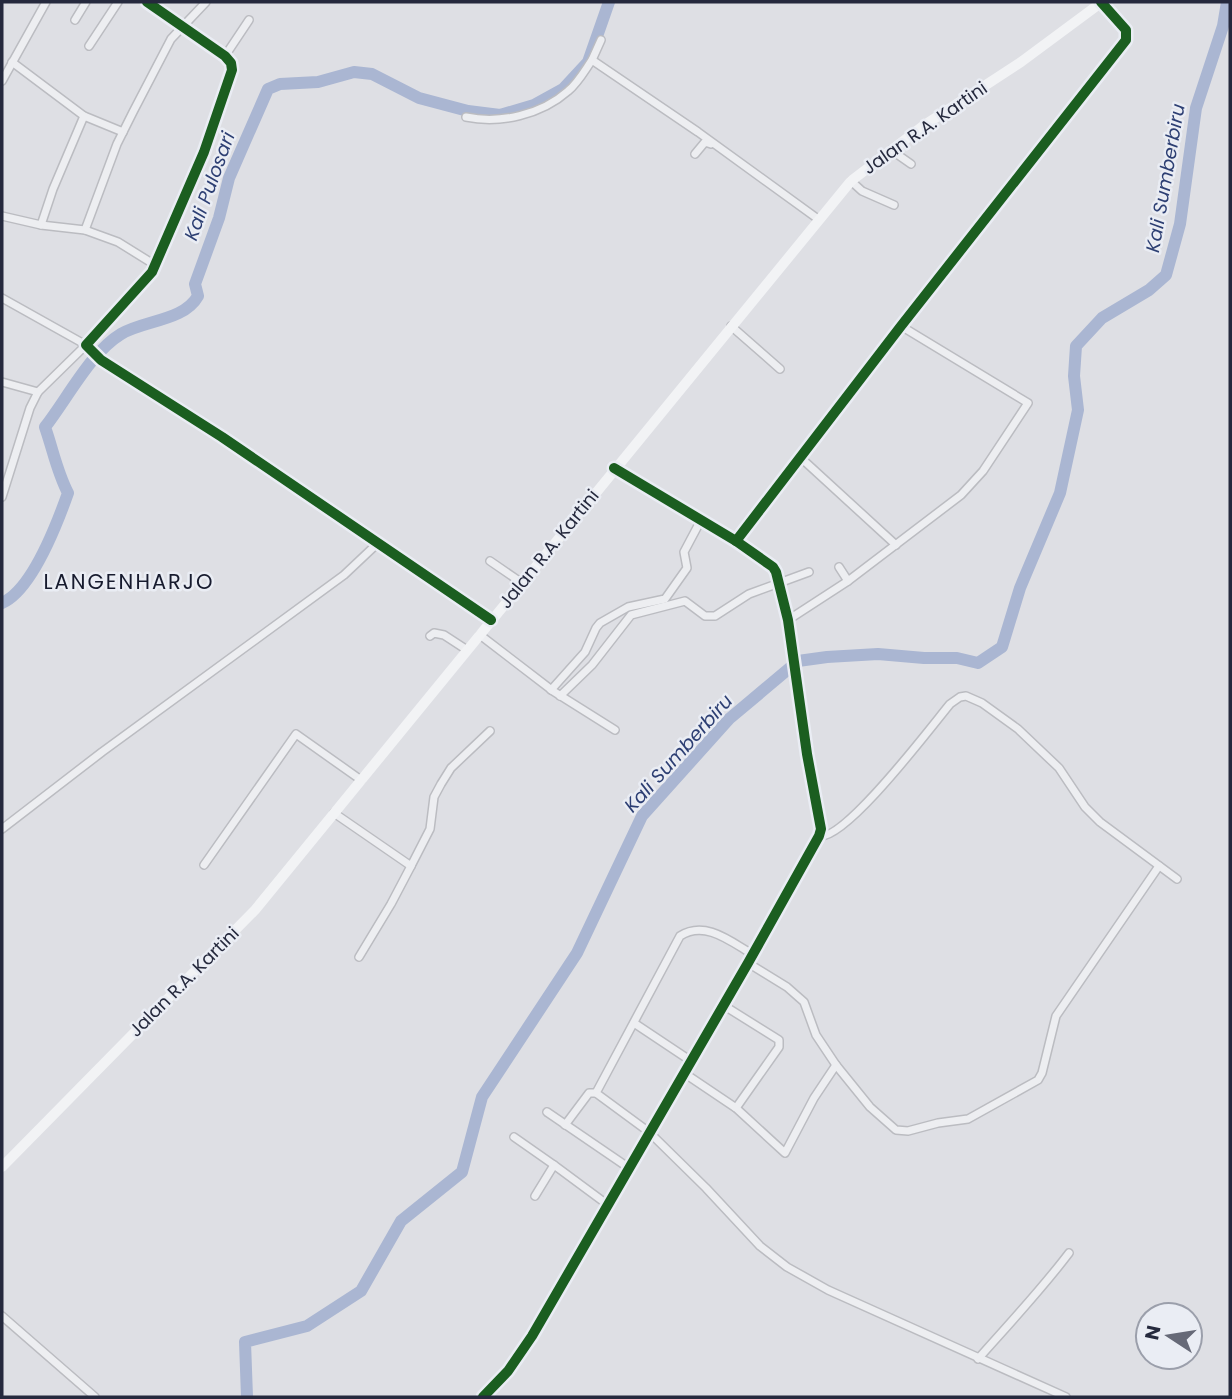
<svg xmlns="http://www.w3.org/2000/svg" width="1232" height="1399" font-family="Poppins,sans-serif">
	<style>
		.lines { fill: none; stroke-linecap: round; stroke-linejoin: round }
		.river { stroke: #aab6d2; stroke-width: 12 }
		.street-casing { stroke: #bbbcc1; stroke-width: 10 }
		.street { stroke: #edeef1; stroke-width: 7 }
		.secondary { stroke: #f2f3f5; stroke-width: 10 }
		.cycleway-casing { stroke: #eaedf4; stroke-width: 15 }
		.cycleway { stroke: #1b5e20; stroke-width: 10 }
		.labels { text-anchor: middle; stroke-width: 5; stroke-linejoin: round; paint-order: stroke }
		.street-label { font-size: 18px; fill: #25293d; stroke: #eaedf4 }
		.water-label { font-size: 19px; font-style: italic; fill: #2d3f73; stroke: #eaedf4 }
		.quarter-label { font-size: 21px; letter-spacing: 2px; fill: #171b2e; stroke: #eaedf4 }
	</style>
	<rect width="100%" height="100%" fill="#dedfe4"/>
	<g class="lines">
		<g class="river">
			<path d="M2,603C32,590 57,524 68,493C57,472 53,450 45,427C67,399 91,352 121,334C145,320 184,321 198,296L195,284L219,218L229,178L268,89L280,84L318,82L354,72L372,74L419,98L468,111L500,115L534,105L563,89L588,62L609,2"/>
			<path d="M247,1397L245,1342L307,1326L361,1291L401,1221L462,1172L482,1097L577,953L642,816L729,719L798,661L827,657L878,654L924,658H957L978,663L1002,647L1020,588L1060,493L1078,410L1074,376L1076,346L1102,318L1149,290L1166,275L1180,224L1196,108L1223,26L1227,2"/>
		</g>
		<defs>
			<g id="street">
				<path d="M147,2L225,56L231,63L232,70L204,152L152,272L86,345L101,360L222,437L491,620"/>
				<path d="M75,20L86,2"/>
				<path d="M89,46L118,2"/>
				<path d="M225,56L249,20"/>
				<path d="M592,60L601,40"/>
				<path d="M12,62L84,116L123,132"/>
				<path d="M2,81L46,2"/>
				<path d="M466,117C500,124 541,115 568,91C578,83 585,70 592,60L698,132L818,219"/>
				<path d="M891,150L911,164"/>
				<path d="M695,154L705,142L711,144"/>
				<path d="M851,181L862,191L894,205"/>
				<path d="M2,216L41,225L53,189L84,116"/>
				<path d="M41,225L85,230L117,144L133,112L171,39L206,2"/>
				<path d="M85,230L118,242L155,265"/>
				<path d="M2,298L86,345L38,392L30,408L2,497"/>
				<path d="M731,326L780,369"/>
				<path d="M2,382L38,392"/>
				<path d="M801,458L896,545"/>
				<path d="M736,541L901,326L1126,40V30L1101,2"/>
				<path d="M490,561L522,583"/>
				<path d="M839,567L848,581"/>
				<path d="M788,620L848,581L961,495L983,471L1028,403L901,326"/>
				<path d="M480,635L553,691L615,730"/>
				<path d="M430,636L434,633L444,635L467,650"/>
				<path d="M551,690L585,652L596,628L600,623L628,607L665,599L687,568L684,552L701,520"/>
				<path d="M560,696L592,665L631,615L685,601L705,616H715L749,594L809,572"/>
				<path d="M334,813L411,866L430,829L434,797L441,784L451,768L490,731"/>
				<path d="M2,829L102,752L344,575L379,542"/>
				<path d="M819,836C845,841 931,727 950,704L960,697L966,696L982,703L1018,729L1059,768L1085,807L1100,822L1177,879"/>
				<path d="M204,865L296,734L361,780"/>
				<path d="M752,954C730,941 705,920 680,936L596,1093L649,1132L706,1188L760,1246L787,1267L828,1290L1066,1397"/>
				<path d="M359,957L391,904L411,866"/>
				<path d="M748,963L787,987L804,1002L816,1035L836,1065L870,1107L896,1130L908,1131L938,1123L968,1119L1038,1080L1042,1073L1056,1016L1159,866"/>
				<path d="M723,1005L779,1040V1047L736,1108"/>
				<path d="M634,1023L691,1061"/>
				<path d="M684,1073L736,1108L785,1153L814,1098L836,1065"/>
				<path d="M547,1112L629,1168"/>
				<path d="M565,1125L589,1093H596"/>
				<path d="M514,1137L554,1165"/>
				<path d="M535,1196L554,1165L608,1205"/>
				<path d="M2,1316L95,1397"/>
				<path d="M978,1359C1009,1324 1041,1290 1069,1253"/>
				<path d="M483,1397L508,1371L532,1336L748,963L819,836L821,829L807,754L788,620L776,572L773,567L736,541L614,468"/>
			</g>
		</defs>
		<use href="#street" class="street-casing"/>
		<use href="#street" class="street"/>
		<path class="secondary" d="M2,1167L255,910L851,181L923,126L1021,62L1102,2"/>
		<defs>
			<g id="cycleway">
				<path d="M147,2L225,56L231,63L232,70L204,152L152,272L86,345L101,360L222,437L491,620"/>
				<path d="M736,541L901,326L1126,40V30L1101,2"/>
				<path d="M483,1397L508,1371L532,1336L748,963L819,836L821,829L807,754L788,620L776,572L773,567L736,541L614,468"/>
			</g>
		</defs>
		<use href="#cycleway" class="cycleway-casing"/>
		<use href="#cycleway" class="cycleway"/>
	</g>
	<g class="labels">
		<g class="street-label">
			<text transform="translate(925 128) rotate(-35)" y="6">Jalan R.A. Kartini</text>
			<text transform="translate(549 549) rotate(-51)" y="6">Jalan R.A. Kartini</text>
			<text transform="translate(184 982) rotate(-45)" y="6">Jalan R.A. Kartini</text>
		</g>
		<g class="water-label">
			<text transform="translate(1165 178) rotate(-80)" y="7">Kali Sumberbiru</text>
			<text transform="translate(209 186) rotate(-70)" y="7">Kali Pulosari</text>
			<text transform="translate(678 753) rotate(-48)" y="7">Kali Sumberbiru</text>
		</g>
		<g class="quarter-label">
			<text x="129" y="589">LANGENHARJO</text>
		</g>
	</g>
	<rect width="1232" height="1399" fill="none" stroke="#25293d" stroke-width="7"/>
	<g transform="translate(1169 1336) rotate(282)"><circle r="33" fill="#eaedf4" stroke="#9b9fab" stroke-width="2"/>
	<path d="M0-5L12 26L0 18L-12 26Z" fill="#666977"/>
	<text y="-10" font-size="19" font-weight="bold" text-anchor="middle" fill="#25293d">N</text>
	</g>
</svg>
